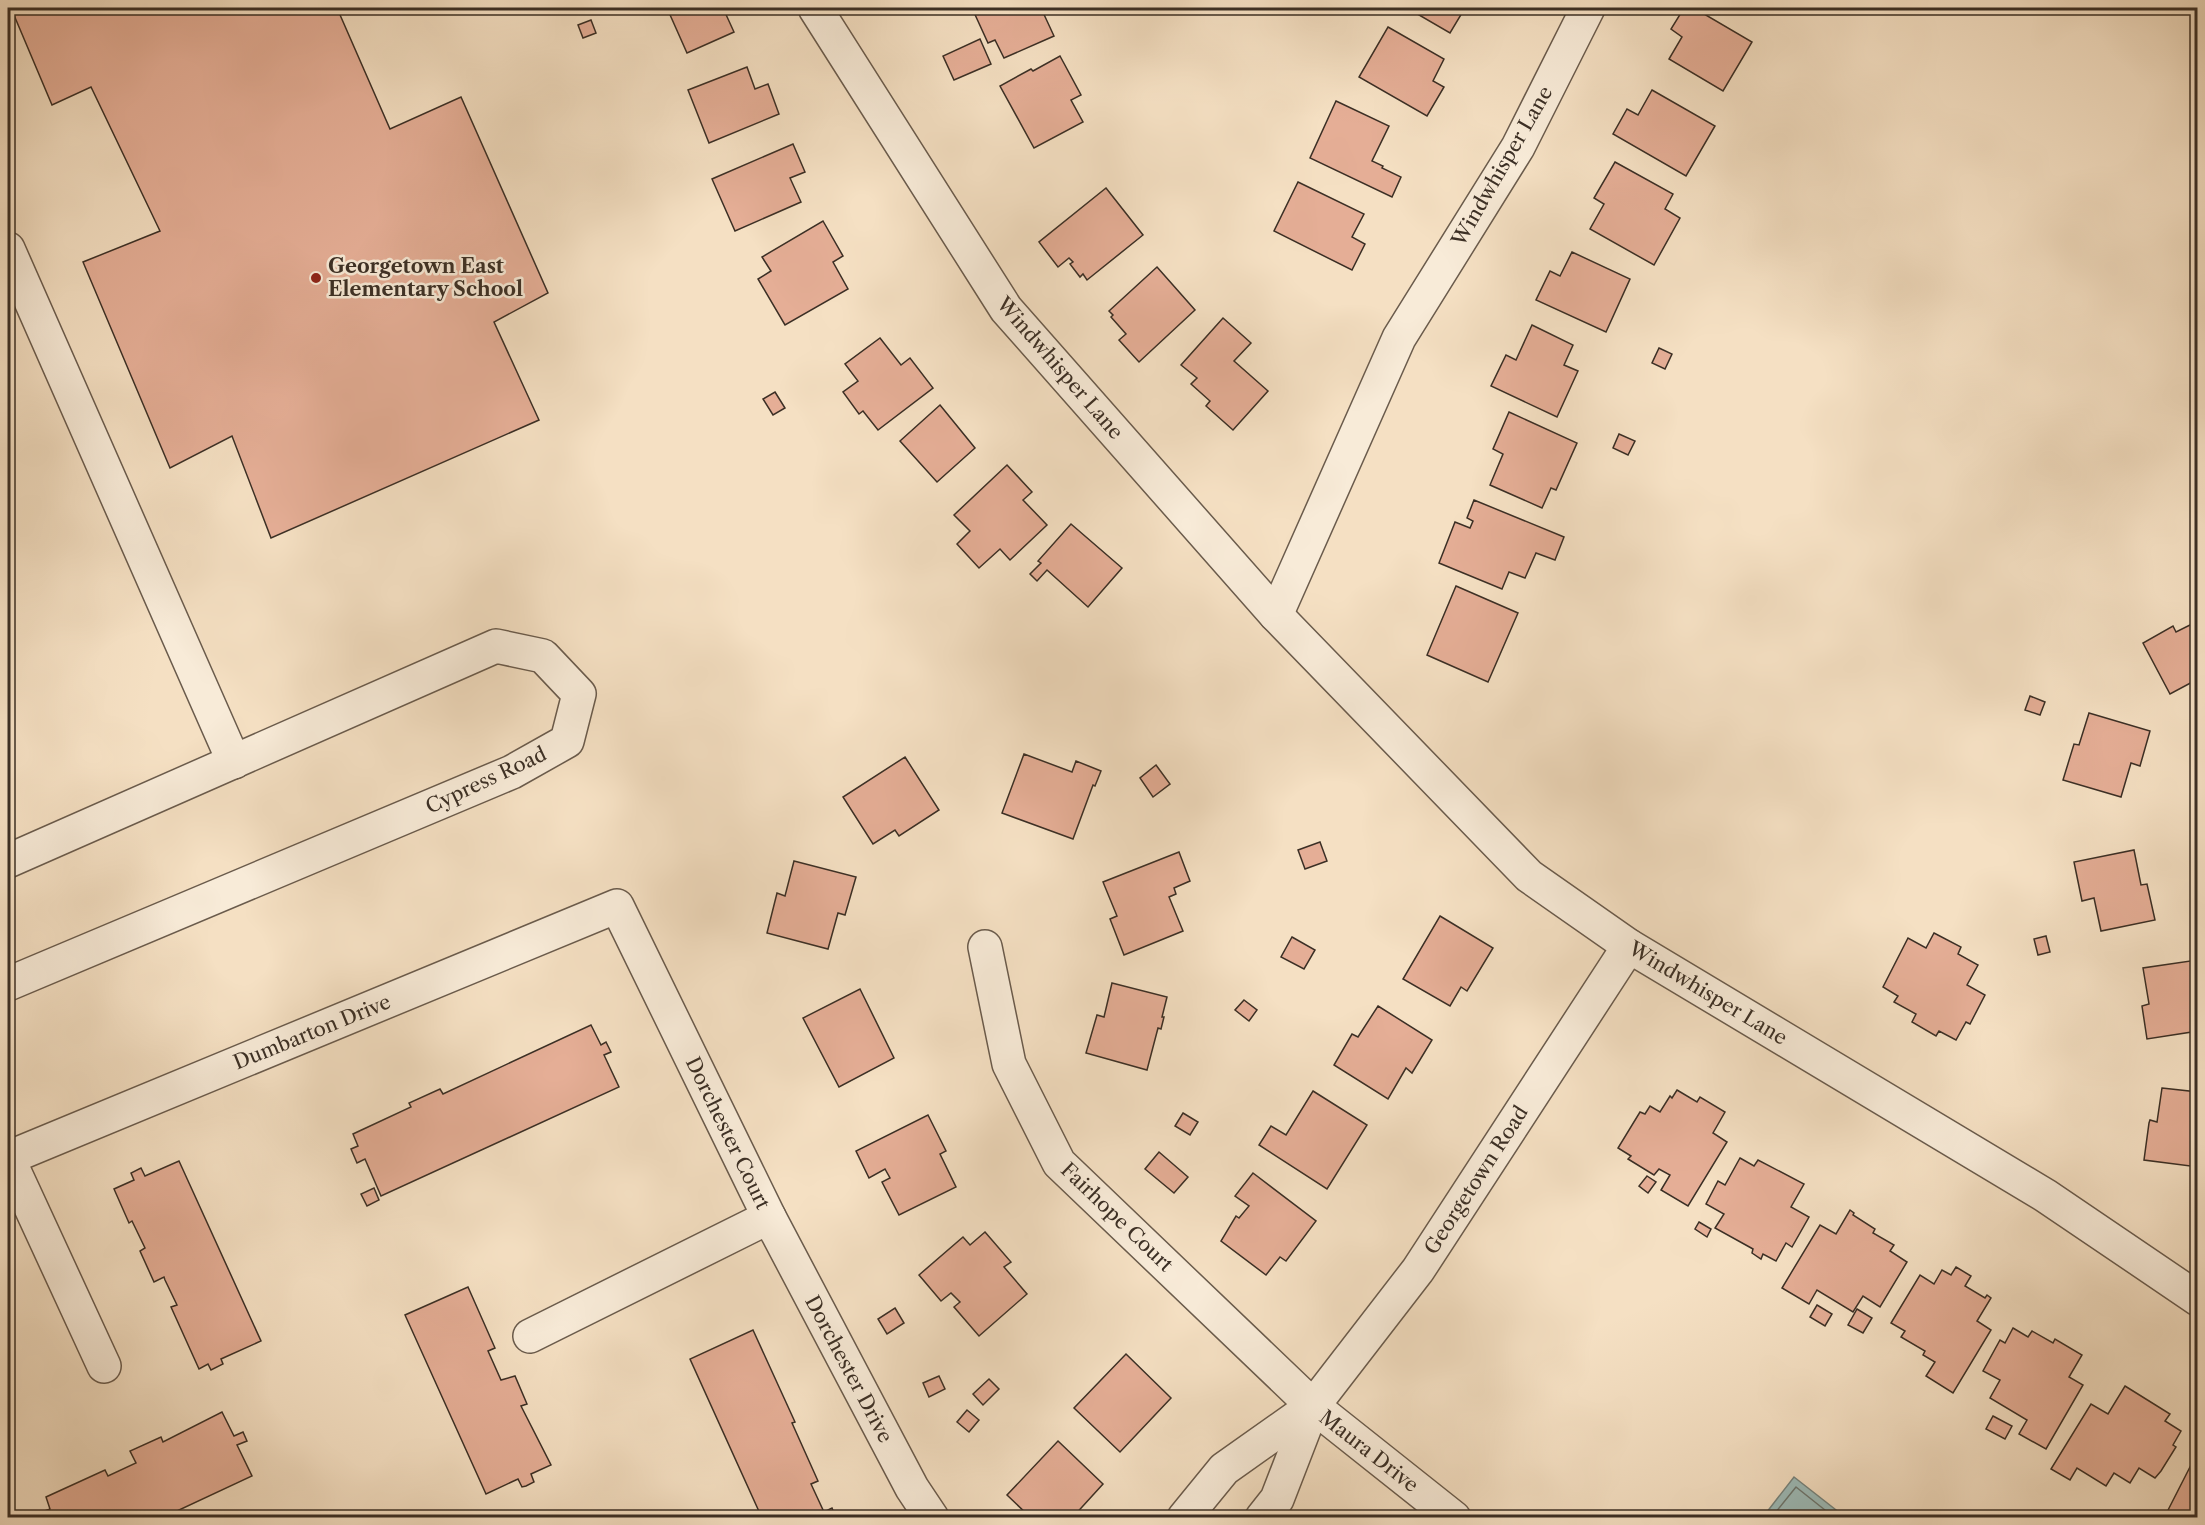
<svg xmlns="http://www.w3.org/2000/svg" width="2205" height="1525" font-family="'Libre Caslon Text',serif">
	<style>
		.water { fill: #9dbcb9; stroke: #76847e; stroke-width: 1.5 }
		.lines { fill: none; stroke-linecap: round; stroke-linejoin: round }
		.shore { stroke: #6c766f; stroke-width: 1.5 }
		.building { fill: #e5ae96; stroke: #3b2f25; stroke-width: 1.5 }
		.minor-casing { stroke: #6a5b4c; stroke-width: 36 }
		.minor { stroke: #f8ebd8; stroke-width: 33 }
		.poi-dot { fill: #8f2418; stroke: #f8ebd8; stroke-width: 2 }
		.labels { text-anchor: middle; stroke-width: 5; stroke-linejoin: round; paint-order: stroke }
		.street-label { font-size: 20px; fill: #3b2f25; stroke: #f8ebd8 }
		.poi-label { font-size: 20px; font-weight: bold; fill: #3b2f25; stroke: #f8ebd8; text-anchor: start }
	</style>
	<rect width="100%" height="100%" fill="#f5e0c3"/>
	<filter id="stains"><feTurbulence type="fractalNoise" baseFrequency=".00333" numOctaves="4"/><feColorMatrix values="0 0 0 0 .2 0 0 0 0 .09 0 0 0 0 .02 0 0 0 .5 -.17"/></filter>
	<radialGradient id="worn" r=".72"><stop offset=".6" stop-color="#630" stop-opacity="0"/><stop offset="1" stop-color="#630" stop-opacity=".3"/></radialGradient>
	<path class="water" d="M1794,1477L1845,1517H1763Z"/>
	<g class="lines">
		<path class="shore" d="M1771,1518L1796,1487L1835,1518"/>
	</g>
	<g class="building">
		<path d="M11,8H337L390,129L461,97L548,293L494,322L539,420L271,538L232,436L170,468L83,262L160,231L91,87L52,105Z"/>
		<path d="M667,8H723L734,32L687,53Z"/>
		<path d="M972,8H1041L1054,36L1004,58L995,40L988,43Z"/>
		<path d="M1407,8H1465L1450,33Z"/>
		<path d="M1684,8H1694L1752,42L1723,91L1669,59L1682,37L1671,29Z"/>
		<path d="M591,20L596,33L583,38L578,25Z"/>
		<path d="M1388,27L1444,59L1433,81L1444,87L1427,116L1359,77Z"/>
		<path d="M980,39L991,64L954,80L943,56Z"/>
		<path d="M1060,56L1081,95L1071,100L1083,122L1034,148L1000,86L1031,69L1033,71Z"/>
		<path d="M747,67L755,89L768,84L779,114L709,143L688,90Z"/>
		<path d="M1652,90L1715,126L1686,176L1613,134L1627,109L1638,115Z"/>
		<path d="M1336,101L1389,126L1372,161L1383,166L1382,168L1401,177L1392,197L1310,158Z"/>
		<path d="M793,144L805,172L790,178L801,202L735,231L712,179Z"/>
		<path d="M1615,162L1673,194L1665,209L1680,218L1654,265L1590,229L1604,204L1594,198Z"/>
		<path d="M1298,182L1364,214L1352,237L1365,244L1352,270L1274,231Z"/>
		<path d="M1106,188L1143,235L1087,280L1083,274L1080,277L1070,264L1073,262L1069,258L1058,267L1039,242Z"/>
		<path d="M823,221L843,256L833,262L848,289L785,325L758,279L771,271L762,257Z"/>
		<path d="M1572,252L1630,279L1606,332L1536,300L1550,271L1560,276Z"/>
		<path d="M1157,267L1195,310L1139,362L1119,340L1126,334L1111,317L1113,315L1109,311Z"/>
		<path d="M1223,318L1251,343L1234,361L1268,391L1233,430L1206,406L1210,401L1191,384L1197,378L1181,365Z"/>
		<path d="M1532,325L1573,345L1564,365L1578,371L1557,417L1491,386L1506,355L1516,360Z"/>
		<path d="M880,338L901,365L910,358L933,388L878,430L863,411L859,414L843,392L858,381L845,364Z"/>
		<path d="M1659,348L1672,354L1665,369L1652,363Z"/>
		<path d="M775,392L785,408L773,415L763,399Z"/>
		<path d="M940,405L975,448L937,482L900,441Z"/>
		<path d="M1509,412L1577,443L1556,490L1551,488L1542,508L1490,485L1503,454L1493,449Z"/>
		<path d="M1619,434L1635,441L1628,455L1613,448Z"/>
		<path d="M1007,465L1032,492L1023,500L1047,525L1010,560L1000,549L979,568L957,544L970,531L954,515Z"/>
		<path d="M1474,500L1564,537L1555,560L1536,553L1525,578L1509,572L1502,589L1439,563L1455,522L1470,528L1473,521L1467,518Z"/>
		<path d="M1071,524L1122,568L1088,607L1047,570L1037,581L1030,574L1041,563L1038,561Z"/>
		<path d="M1456,586L1518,613L1488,682L1427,655Z"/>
		<path d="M2198,621V679L2170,694L2143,643L2173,626L2176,632Z"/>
		<path d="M2030,696L2045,702L2040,715L2025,710Z"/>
		<path d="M2089,713L2150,731L2140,766L2131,763L2121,797L2063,780L2074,744L2079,745Z"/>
		<path d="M1024,754L1072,772L1076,761L1101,771L1095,786L1093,785L1073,839L1002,813Z"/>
		<path d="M905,757L939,810L899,836L895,830L873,844L843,797Z"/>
		<path d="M1156,765L1170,784L1153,797L1140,778Z"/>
		<path d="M1320,842L1327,861L1305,869L1298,850Z"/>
		<path d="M2134,850L2141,885L2147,884L2155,920L2101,931L2094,898L2082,901L2074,862Z"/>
		<path d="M1179,852L1190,881L1174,888L1176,894L1169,897L1183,931L1124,955L1110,919L1117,916L1103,882Z"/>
		<path d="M794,861L856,877L845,915L838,913L828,949L767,933L777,893L785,896Z"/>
		<path d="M1440,916L1493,948L1467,991L1461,987L1450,1006L1403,979Z"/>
		<path d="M1934,933L1961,947L1958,954L1978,965L1967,985L1985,995L1970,1024L1966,1022L1956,1040L1939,1031L1936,1036L1912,1022L1916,1014L1894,1002L1898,996L1883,987L1908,938L1926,948Z"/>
		<path d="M2046,936L2050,952L2038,955L2034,939Z"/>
		<path d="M1292,937L1315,950L1304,969L1281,957Z"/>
		<path d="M2197,960L2198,1031L2147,1039L2142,1006L2149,1004L2143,968Z"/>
		<path d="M1112,983L1167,997L1162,1017H1164L1161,1029L1158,1028L1147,1070L1086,1053L1097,1015L1104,1017Z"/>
		<path d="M860,989L894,1058L839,1087L803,1018Z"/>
		<path d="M1244,1000L1257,1010L1249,1021L1235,1010Z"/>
		<path d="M1378,1006L1432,1040L1412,1073L1406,1068L1388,1099L1334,1065L1352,1034L1358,1037Z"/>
		<path d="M591,1025L601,1045L606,1042L611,1052L604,1055L619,1087L381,1196L365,1159L357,1163L351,1149L358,1146L353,1134L411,1107L409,1103L440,1089L443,1094Z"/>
		<path d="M2162,1088L2198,1092V1167L2144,1160L2149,1123L2150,1120L2157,1122Z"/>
		<path d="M1677,1090L1697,1102L1700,1097L1725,1112L1713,1133L1727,1142L1688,1206L1661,1190L1670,1175L1659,1169L1654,1175L1628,1159L1631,1156L1618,1148L1640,1112L1645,1114L1650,1106L1660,1112L1670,1096L1672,1098Z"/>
		<path d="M1313,1091L1367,1125L1327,1189L1259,1145L1271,1126L1286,1135Z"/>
		<path d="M1183,1113L1198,1122L1190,1135L1175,1126Z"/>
		<path d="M928,1115L946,1151L940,1154L956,1187L899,1215L882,1182L890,1178L885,1169L869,1178L856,1151Z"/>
		<path d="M1159,1152L1188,1177L1174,1193L1145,1169Z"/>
		<path d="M1740,1158L1754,1166L1758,1160L1804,1184L1791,1207L1809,1217L1792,1247L1786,1243L1776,1261L1763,1254L1761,1259L1752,1253L1753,1249L1715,1228L1724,1214L1706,1204L1718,1181L1725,1185Z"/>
		<path d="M179,1161L261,1341L221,1359L223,1364L211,1370L208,1364L199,1369L171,1307L177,1305L165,1280L164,1277L154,1282L140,1251L145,1248L132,1221L129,1223L114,1189L134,1180L131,1173L141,1168L145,1176Z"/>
		<path d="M1253,1173L1316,1221L1286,1261L1280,1257L1266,1275L1221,1241L1236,1216L1239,1218L1249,1206L1235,1196Z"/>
		<path d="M1647,1176L1656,1182L1648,1193L1639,1186Z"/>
		<path d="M374,1188L379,1200L367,1206L361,1194Z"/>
		<path d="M1850,1210L1854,1213L1853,1215L1875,1229L1873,1233L1894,1245L1890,1251L1907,1262L1880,1307L1863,1296L1853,1312L1817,1290L1809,1304L1782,1288L1820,1225L1836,1234Z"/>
		<path d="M1699,1222L1711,1229L1707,1237L1695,1229Z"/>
		<path d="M985,1232L1011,1262L1004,1267L1027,1294L979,1336L954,1307L960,1302L951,1293L941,1301L919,1275L963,1237L970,1245Z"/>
		<path d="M1956,1267L1971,1276L1965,1286L1985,1298L1987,1295L1991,1298L1977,1321L1991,1330L1953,1393L1926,1376L1935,1362L1923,1355L1925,1351L1901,1337L1905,1331L1891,1323L1920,1275L1934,1284L1942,1270L1951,1275Z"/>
		<path d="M468,1287L495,1348L488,1351L501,1380L515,1376L527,1404L521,1406L551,1465L531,1474L534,1482L526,1486L522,1487L518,1479L486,1494L405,1315Z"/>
		<path d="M1817,1305L1832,1314L1825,1326L1810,1317Z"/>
		<path d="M895,1308L904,1323L887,1334L878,1319Z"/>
		<path d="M1857,1309L1872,1318L1863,1333L1848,1325Z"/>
		<path d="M2013,1328L2028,1337L2032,1331L2053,1343L2055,1339L2082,1355L2069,1377L2083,1385L2046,1449L2019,1434L2027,1420L1990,1398L2000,1380L1983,1371L2000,1340L2005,1343Z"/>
		<path d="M753,1330L795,1422L792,1423L818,1481L811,1484L824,1512L832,1508L836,1518H762L690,1359Z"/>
		<path d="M1126,1354L1171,1398L1120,1452L1074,1408Z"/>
		<path d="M939,1376L945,1389L929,1397L923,1383Z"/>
		<path d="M989,1379L999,1389L983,1405L973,1394Z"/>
		<path d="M2125,1386L2170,1414L2165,1421L2181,1431L2173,1445L2176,1447L2161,1471L2155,1478L2139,1468L2130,1483L2114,1473L2106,1486L2077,1468L2070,1480L2051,1469L2091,1404L2108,1414Z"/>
		<path d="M967,1410L979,1420L969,1432L957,1422Z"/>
		<path d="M222,1412L234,1436L243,1432L247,1441L237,1445L252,1476L162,1518H45L42,1512L50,1509L46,1497L105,1470L108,1476L136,1463L130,1451L161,1437L163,1442Z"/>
		<path d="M1993,1416L2012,1426L2005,1439L1986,1429Z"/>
		<path d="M1058,1441L1103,1484L1072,1518H1031L1007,1495Z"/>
		<path d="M2192,1463L2198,1467V1518H2164Z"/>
	</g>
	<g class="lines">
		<defs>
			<g id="minor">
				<path d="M815,8L1006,309L1276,615L1529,876L1629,946L2046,1196L2198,1299"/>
				<path d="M8,249L234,762"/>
				<path d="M1276,615L1399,338L1518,147L1588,8"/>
				<path d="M8,861L496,646L543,656L579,694L567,741L512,772L8,984"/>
				<path d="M985,947L1009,1064L1059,1163L1313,1406L1454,1518"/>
				<path d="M530,1336L769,1217"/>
				<path d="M104,1366L8,1158L617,906L769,1217L912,1488L932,1518"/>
				<path d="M1184,1518L1224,1469L1313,1406"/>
				<path d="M1262,1518L1277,1499L1313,1406L1418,1270L1629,946"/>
			</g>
		</defs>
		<use href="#minor" class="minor-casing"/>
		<use href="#minor" class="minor"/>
	</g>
	<circle class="poi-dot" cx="316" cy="278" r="6"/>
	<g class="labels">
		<g class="street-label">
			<text transform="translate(1502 166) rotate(-60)" y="7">Windwhisper Lane</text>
			<text transform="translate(1060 368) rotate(49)" y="7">Windwhisper Lane</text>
			<text transform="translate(486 780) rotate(-25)" y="7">Cypress Road</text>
			<text transform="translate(1708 993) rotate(31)" y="7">Windwhisper Lane</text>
			<text transform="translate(312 1032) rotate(-22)" y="7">Dumbarton Drive</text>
			<text transform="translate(728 1133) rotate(64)" y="7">Dorchester Court</text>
			<text transform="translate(1476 1180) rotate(-57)" y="7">Georgetown Road</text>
			<text transform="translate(1117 1217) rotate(44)" y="7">Fairhope Court</text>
			<text transform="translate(849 1369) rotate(62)" y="7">Dorchester Drive</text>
			<text transform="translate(1369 1451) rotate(38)" y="7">Maura Drive</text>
		</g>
		<g class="poi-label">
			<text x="328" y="273">Georgetown East<tspan x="328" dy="23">Elementary School</tspan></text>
		</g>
	</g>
	<rect width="2205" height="1525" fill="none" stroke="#f5e0c3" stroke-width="30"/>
	<rect x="9" y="9" width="2187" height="1507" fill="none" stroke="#3b2f25" stroke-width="3"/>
	<rect x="15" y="15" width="2175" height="1495" fill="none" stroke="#3b2f25" stroke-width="1.5"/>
	<rect width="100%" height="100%" filter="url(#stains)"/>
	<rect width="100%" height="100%" fill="url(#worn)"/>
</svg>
